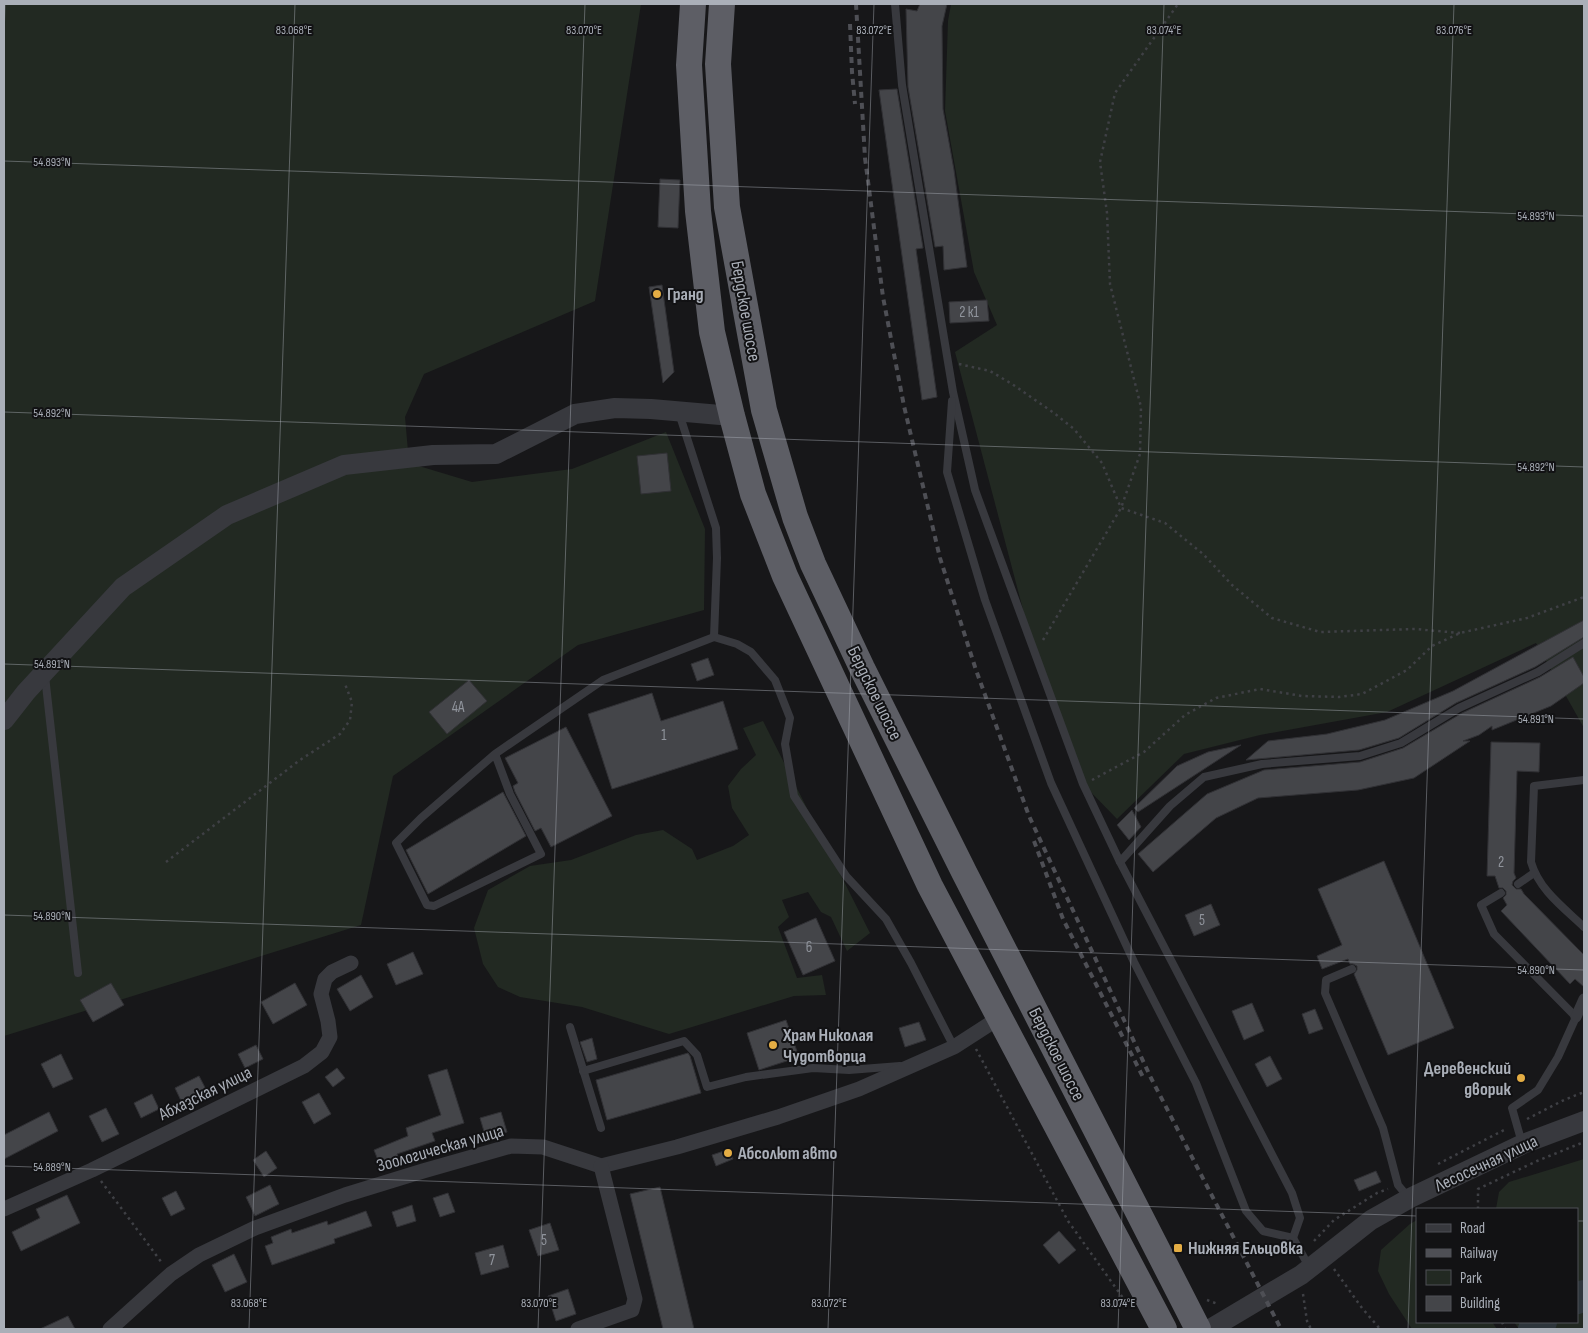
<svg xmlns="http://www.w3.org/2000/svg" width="1588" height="1333" font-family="'Sofia Sans Condensed',sans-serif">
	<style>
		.green { fill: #222922 }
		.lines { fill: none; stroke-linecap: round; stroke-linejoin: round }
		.river { stroke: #2e363c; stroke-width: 28 }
		.building { fill: #444549; stroke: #313135 }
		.path { stroke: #3f4045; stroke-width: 2.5; stroke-dasharray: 2.5 4; stroke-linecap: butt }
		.service { stroke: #38393e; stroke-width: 8 }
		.pedestrian { stroke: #38393e; stroke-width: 11 }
		.minor { stroke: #38393e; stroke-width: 15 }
		.tertiary { stroke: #38393e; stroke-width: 20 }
		.trunk { stroke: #5d5e65; stroke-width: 26 }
		.rail { stroke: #4e4f55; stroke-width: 4; stroke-dasharray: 6 5; stroke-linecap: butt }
		.ticks { fill: none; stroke: #aaafb8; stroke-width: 1; stroke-opacity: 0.45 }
		.poi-dot { fill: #e4ad44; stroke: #121214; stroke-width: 2 }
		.labels { text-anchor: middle; stroke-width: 4; stroke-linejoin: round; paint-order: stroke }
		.number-label { font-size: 15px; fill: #90949c }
		.poi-label { font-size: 18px; font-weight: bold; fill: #aaafb8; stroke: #121214; text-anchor: start }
		.street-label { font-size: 18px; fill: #aaafb8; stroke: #121214 }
		.ticks-label { font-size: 12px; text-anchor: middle; fill: #aaafb8; stroke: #121214; stroke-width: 4; stroke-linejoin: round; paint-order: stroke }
	</style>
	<rect width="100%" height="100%" fill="#171719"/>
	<g class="green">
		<path d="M4,4H641L595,301L424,374L405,417L409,463L472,482L572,469L666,432L705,529L704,610L578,645L393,776L361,925L4,1036Z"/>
		<path d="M951,4H1584V728L1536,643L1387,712L1260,735L1184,754L1117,819L1083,784L1030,636L955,352L997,325L974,272L945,111L948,21Z"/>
		<path d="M763,721L870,933L847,951L831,917L821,912L808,892L782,900L789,917L778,927L797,978L822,975L826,995L794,996L669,1034L582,1007L520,997L498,987L483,964L474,928L488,890L530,866L571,860L636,835L663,830L692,849L697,860L733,846L749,835L732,808L728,786L741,769L756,755L743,728Z"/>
		<path d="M1584,1159V1329H1519L1514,1322H1577V1209H1496L1499,1192L1509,1182Z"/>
		<path d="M1417,1220V1322H1492L1497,1329H1412L1389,1294L1378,1271L1381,1250L1410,1224Z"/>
	</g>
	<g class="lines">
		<g class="river">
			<path d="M1577,1300L1584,1294"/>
			<path d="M1532,1329L1543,1322"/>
		</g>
	</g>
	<g class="building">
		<path d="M920,4H947L942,26L943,109L954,170L967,267L944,270L943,246L935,247L908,87L906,9L917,11Z"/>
		<path d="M897,89L923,248L916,249L937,397L922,400L879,90Z"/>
		<path d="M660,179L680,180L678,228L658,227Z"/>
		<path d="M662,285L674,372L663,383L649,287Z"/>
		<path d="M987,300L989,321L950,323L949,302Z"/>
		<path d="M667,453L671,491L641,494L637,456Z"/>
		<path d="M1584,620V637L1535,667L1456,703L1399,738L1359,750L1246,760L1268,741L1327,734L1385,720L1453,691Z"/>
		<path d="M1573,657L1584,677V683L1551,706L1492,730V726L1479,735L1463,741H1470L1414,778L1358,790L1258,798L1216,818L1153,872L1138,854L1207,794L1264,770L1360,762L1403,748L1462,713L1540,677Z"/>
		<path d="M708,658L714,675L697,681L691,664Z"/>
		<path d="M469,680L487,701L447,734L429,712Z"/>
		<path d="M652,693L661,721L723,701L738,749L612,789L588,714Z"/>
		<path d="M566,727L612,816L551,847L541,828L535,831L515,792L513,786L518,783L505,758Z"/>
		<path d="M1491,742L1540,743L1539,772L1517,771L1514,873L1516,878L1513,881L1512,885L1516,889H1521L1524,894L1584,955V987L1575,979L1570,984L1501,911L1507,905L1503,898L1506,895V891L1503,888H1499L1495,876H1487Z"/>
		<path d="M1241,745L1138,812L1134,808L1177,766L1208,752Z"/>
		<path d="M503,792L526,836L428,894L406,850Z"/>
		<path d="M1132,810L1141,827L1129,840L1117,825Z"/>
		<path d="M1384,861L1454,1028L1388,1055L1354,974L1357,970V966L1353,964H1350L1348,959L1322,969L1317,956L1342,945L1318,889Z"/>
		<path d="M1211,904L1220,925L1194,936L1185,915Z"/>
		<path d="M816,918L835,961L803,975L784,932Z"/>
		<path d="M413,952L423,974L396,985L387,964Z"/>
		<path d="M361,975L373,997L350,1011L337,989Z"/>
		<path d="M111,983L124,1005L93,1022L80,1000Z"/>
		<path d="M295,983L307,1005L273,1024L261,1002Z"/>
		<path d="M1252,1003L1264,1031L1244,1040L1232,1011Z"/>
		<path d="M1315,1009L1323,1029L1309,1034L1302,1014Z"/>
		<path d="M786,1020L799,1057L759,1070L747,1033Z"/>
		<path d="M919,1022L926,1040L905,1047L899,1028Z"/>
		<path d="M592,1038L597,1059L587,1062L580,1042Z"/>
		<path d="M256,1045L263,1059L245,1068L238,1054Z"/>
		<path d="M688,1053L690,1056L701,1093L607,1120L596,1080Z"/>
		<path d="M61,1054L73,1079L53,1088L41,1064Z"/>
		<path d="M1270,1056L1282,1079L1267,1087L1255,1064Z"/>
		<path d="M337,1068L345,1078L333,1087L325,1077Z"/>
		<path d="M447,1069L464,1123L432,1133L435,1141L397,1154L398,1157L380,1165L374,1150L408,1136L406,1128L441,1115L428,1075Z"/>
		<path d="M199,1076L209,1095L184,1107L175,1088Z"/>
		<path d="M319,1093L331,1114L314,1124L302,1102Z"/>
		<path d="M152,1094L159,1109L141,1118L134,1103Z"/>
		<path d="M106,1108L119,1134L102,1142L89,1116Z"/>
		<path d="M49,1112L58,1131L4,1159V1135Z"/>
		<path d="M501,1112L507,1132L486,1138L480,1118Z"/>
		<path d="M730,1149L733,1159L716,1166L712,1155Z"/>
		<path d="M266,1151L277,1168L264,1177L253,1160Z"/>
		<path d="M1376,1171L1381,1182L1359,1191L1354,1180Z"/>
		<path d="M270,1185L279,1204L255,1216L246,1197Z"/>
		<path d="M660,1187L694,1329H663L630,1194Z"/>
		<path d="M176,1191L185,1209L171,1216L162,1198Z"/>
		<path d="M448,1193L455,1212L440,1217L433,1198Z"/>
		<path d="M67,1195L80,1223L21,1251L12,1232L40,1218L36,1209Z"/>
		<path d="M412,1205L416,1221L397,1227L392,1212Z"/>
		<path d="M366,1211L372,1226L334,1239L335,1243L272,1265L265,1246L273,1243L271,1237L291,1229L292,1233L327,1221L328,1225Z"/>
		<path d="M550,1223L559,1250L538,1256L529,1230Z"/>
		<path d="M1059,1231L1076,1250L1059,1264L1043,1245Z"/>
		<path d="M503,1245L509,1267L481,1275L475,1253Z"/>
		<path d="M234,1254L247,1282L225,1292L212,1265Z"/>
		<path d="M568,1289L576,1314L556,1321L548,1296Z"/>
		<path d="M68,1316L75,1329H40Z"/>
	</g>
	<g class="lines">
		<g class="path">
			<path d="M959,364L990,371L1012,384L1054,413L1074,429L1102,463L1121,508L1165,523L1203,554L1232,585L1272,618L1320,632L1415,629L1460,633"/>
			<path d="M1043,640L1121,508L1140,454L1141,407L1110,284L1107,213L1100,162L1115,93L1178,4"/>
			<path d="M1092,780L1144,752L1185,715L1216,698L1260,689L1302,696L1339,697L1362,694L1407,670L1432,646L1460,633L1527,618L1584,597"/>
			<path d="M166,862L300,760L340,734L350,720L352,702L345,684"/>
			<path d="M976,1049L1068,1221L1123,1298"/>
			<path d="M1527,1119L1564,1100L1584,1092"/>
			<path d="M1438,1164L1506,1129"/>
			<path d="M101,1181L162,1263"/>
			<path d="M1478,1209V1189L1537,1161L1584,1142"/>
			<path d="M1314,1241L1334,1220L1377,1193L1388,1189"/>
			<path d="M1334,1269L1362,1308L1380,1329"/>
			<path d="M1303,1294L1307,1321L1311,1329"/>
			<path d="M1207,1300L1218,1304"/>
			<path d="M1502,1322L1505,1329"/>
		</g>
		<g class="service">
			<path d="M895,4L902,85L953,392L975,490L1083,784L1120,862L1292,1193L1300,1218L1293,1238"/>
			<path d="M952,401L947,472L985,600L1051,783L1134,962L1196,1083L1246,1211L1263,1231L1293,1238L1307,1263"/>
			<path d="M714,637L737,644L751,652L775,680L790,718L785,744L794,796L846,876L886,919L911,963L954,1047"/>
			<path d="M45,676L78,973"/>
			<path d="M495,754L421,818L396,843L427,905L434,906L541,854L510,794L495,754L603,680L714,637L717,558L716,528L679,413"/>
			<path d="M1584,780L1534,786L1531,862C1539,890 1564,908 1584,927"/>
			<path d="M1120,862L1170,806L1204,777L1262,764L1360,756L1401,743L1459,708L1538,672L1584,643"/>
			<path d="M1518,884L1534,873"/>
			<path d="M1501,893L1481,905L1494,934L1576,1017L1558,1057L1538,1090L1512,1108L1522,1143"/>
			<path d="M1352,969L1326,980L1325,993L1383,1128L1398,1185L1408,1197"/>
			<path d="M570,1027L601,1128"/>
			<path d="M583,1071L684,1041L697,1055L707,1087L746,1077L813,1068L849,1070L900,1066"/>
		</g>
		<path class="pedestrian" d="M1576,1017L1584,999"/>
		<g class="minor">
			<path d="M4,1209L92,1170L304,1066L322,1052L330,1037L328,1021L321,994L325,979L332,972L351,963"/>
			<path d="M110,1329L171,1274L199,1255L255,1228L345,1195L423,1171L511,1146L543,1147L601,1166L677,1147L778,1117L859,1089L954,1047L999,1018"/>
			<path d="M578,1329L632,1310L635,1299L601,1166"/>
		</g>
		<g class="tertiary">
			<path d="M4,720L26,692L123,587L227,515L344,465L433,455L496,454L575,414L615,408L651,409L732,416"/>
			<path d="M1210,1329L1301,1275L1371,1220L1410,1198L1523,1144L1584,1121"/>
		</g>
		<g class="trunk">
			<path d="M693,4L689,65L698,211L712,332L732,416L753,494L785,576L930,886L1164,1329"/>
			<path d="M722,4L718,64L727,207L764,410L795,517L813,564L862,668L965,874L1198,1329"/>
		</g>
		<g class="rail">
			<path d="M856,4L865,158L883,297L904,406L940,558L976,670L1029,816L1151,1078L1281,1329"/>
			<path d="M850,24L852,72L855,104"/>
			<path d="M1034,841L1063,919L1144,1079"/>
		</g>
	</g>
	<path class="ticks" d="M4,41L5,4M4,161L1584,216M4,412L1584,467M4,664L1584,719M4,915L1584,970M4,1166L1417,1216M1577,1221H1584M249,1329L295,4M538,1329L585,4M828,1329L874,4M1118,1329L1164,4M1408,1329L1454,4"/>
	<g class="poi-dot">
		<circle cx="657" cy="294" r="5"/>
		<circle cx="773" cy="1045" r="5"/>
		<circle cx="1521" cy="1078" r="5"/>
		<circle cx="728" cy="1153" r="5"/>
		<rect x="1173" y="1243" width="10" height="10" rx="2.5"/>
	</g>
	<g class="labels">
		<g class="number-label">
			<text x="969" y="317">2 к1</text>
			<text x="458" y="712">4А</text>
			<text x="664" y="740">1</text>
			<text x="1501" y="867">2</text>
			<text x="1202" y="925">5</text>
			<text x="809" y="952">6</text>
			<text x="544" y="1245">5</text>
			<text x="492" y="1265">7</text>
		</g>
		<g class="poi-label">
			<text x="667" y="300">Гранд</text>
			<text x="783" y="1041">Храм Николая<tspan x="783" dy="21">Чудотворца</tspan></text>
			<text x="1511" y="1074" text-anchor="end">Деревенский<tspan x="1511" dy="21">дворик</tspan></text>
			<text x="738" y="1159">Абсолют авто</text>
			<text x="1188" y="1254">Нижняя Ельцовка</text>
		</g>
		<g class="street-label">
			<text transform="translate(746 311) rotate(80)" y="6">Бердское шоссе</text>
			<text transform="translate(875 693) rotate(64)" y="6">Бердское шоссе</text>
			<text transform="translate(1057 1054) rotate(63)" y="6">Бердское шоссе</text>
			<text transform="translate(205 1093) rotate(-26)" y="6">Абхазская улица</text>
			<text transform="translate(440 1148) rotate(-16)" y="6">Зоологическая улица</text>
			<text transform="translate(1486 1163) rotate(-25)" y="6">Лесосечная улица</text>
		</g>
	</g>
	<g class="ticks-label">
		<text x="294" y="34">83.068°E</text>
		<text x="584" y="34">83.070°E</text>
		<text x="874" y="34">83.072°E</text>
		<text x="1164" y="34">83.074°E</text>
		<text x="1454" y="34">83.076°E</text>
		<text x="52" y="166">54.893°N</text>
		<text x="1536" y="220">54.893°N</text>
		<text x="52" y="417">54.892°N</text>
		<text x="1536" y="471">54.892°N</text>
		<text x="52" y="668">54.891°N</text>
		<text x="1536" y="723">54.891°N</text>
		<text x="52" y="920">54.890°N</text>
		<text x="1536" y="974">54.890°N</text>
		<text x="52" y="1171">54.889°N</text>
		<text x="249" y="1307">83.068°E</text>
		<text x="539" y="1307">83.070°E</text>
		<text x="829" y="1307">83.072°E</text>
		<text x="1118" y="1307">83.074°E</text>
	</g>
	<rect width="1588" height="1333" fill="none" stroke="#aaafb8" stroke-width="10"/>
	<rect x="1416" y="1208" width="162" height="115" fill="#121214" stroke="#4f5156"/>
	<rect x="1426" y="1224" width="25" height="8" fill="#38393e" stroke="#4f5156"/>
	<text x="1460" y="1233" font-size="15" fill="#aaafb8">Road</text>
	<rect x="1426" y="1249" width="25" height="8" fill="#4e4f55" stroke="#4f5156"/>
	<text x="1460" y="1258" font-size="15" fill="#aaafb8">Railway</text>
	<rect x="1426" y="1270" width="25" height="15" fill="#222922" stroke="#4f5156"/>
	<text x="1460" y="1283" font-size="15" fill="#aaafb8">Park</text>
	<rect x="1426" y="1296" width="25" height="15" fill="#444549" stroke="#4f5156"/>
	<text x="1460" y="1308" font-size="15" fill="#aaafb8">Building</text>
</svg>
